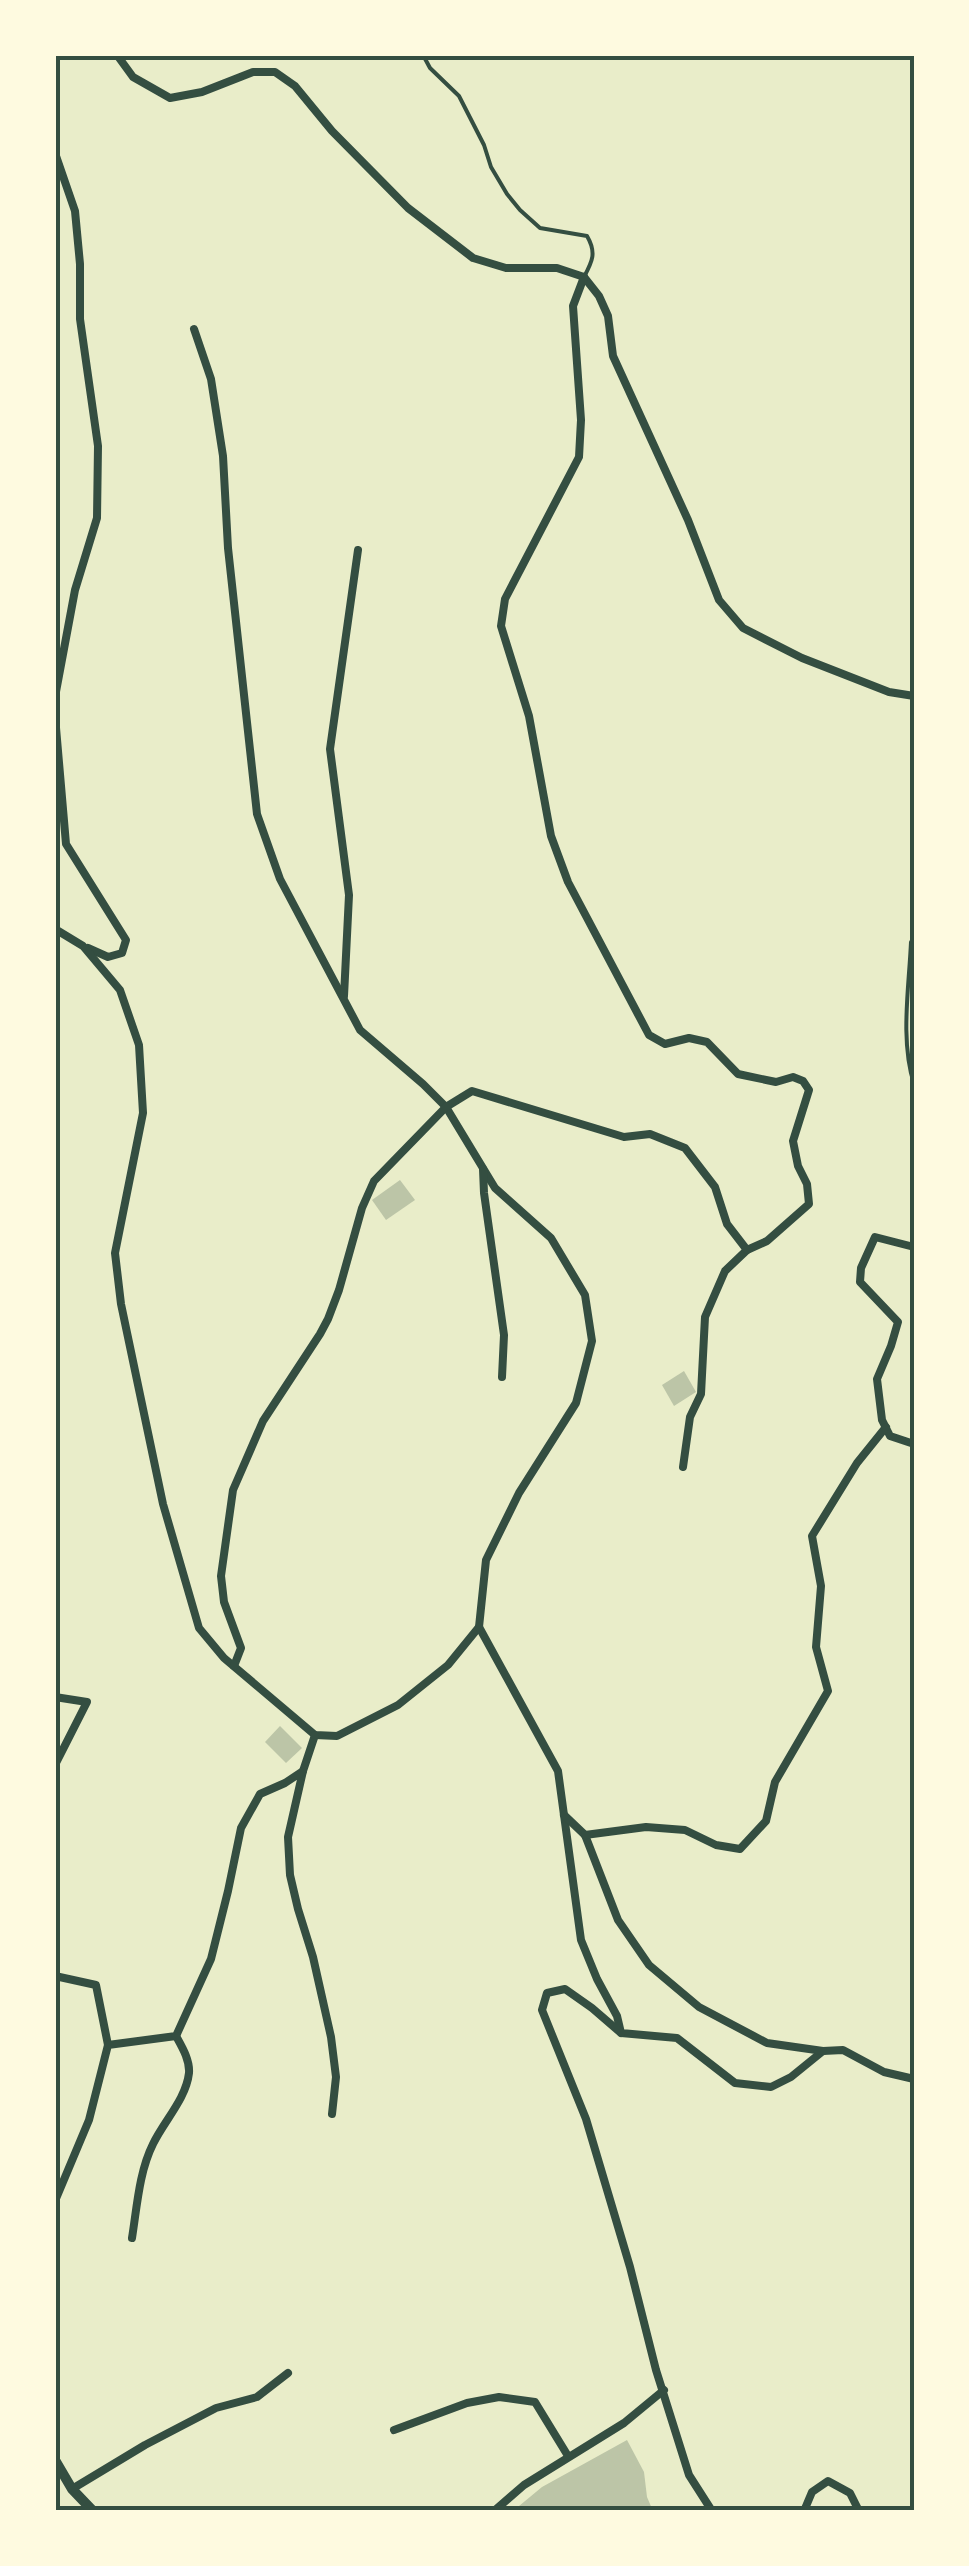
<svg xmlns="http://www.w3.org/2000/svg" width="969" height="2566" font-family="'Exo 2',sans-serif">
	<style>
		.building { fill: #bcc5a7 }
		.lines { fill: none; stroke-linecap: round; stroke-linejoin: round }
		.service { stroke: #344e41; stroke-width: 4 }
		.minor { stroke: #344e41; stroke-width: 8 }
		.tertiary { stroke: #344e41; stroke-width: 10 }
		.neatline { fill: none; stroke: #344e41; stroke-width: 4 }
	</style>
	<rect width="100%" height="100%" fill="#e9edc9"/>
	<g class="building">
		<path d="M400,1180L415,1200L386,1220L372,1200Z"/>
		<path d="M684,1371L696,1392L674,1406L662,1385Z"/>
		<path d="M280,1726L302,1748L286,1763L265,1742Z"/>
		<path d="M627,2440L644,2472L647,2497L653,2511H513L542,2487Z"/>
	</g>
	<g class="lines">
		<g class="service">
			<path d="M423,55L430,68L459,96L484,145L491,167L507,194L520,210L540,228L587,236C597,253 592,262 584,277"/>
			<path d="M914,942H911C909,988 900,1040 914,1084"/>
		</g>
		<g class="minor">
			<path d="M117,55L133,77L170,98L202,92L253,72H275L295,86L332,131L408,208L473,258L506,268H557L584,277L599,296L608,316L613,356L688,520L719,600L743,628L802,658L889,692L914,696"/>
			<path d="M55,153L75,211L80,264V319L98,446L97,518L75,590L55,697"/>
			<path d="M55,716L66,844L126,940L122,953L108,957L88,948"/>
			<path d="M55,929L83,946L120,990L139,1045L143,1113L115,1253L121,1304L163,1504L199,1628L224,1658L315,1735L337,1736L398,1705L448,1665L479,1627L486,1560L519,1493L576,1403L592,1341L585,1295L551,1238L495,1188L446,1107L423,1084L360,1030L280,879L257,814L228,548L223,456L211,379L194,329"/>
			<path d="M344,996L349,895L330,749L358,550"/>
			<path d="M483,1169L484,1193L504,1335L502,1377"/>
			<path d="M914,1247L875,1237L861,1268L860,1282L898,1322L891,1346L877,1379L882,1420L890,1436L914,1444"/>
			<path d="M683,1467L690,1417L701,1394L705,1317L725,1271L747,1250"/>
			<path d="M479,1627L558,1771L581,1940L597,1979L617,2016L621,2033L677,2038L735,2083L771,2087L791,2077L823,2051L843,2050L884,2072L914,2079"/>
			<path d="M234,1666L241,1648L224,1602L221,1576L233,1490L263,1421L320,1334L328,1319L339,1290L362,1208L374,1181L446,1107L472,1091L624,1137L650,1134L685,1148L715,1187L727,1224L747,1250L767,1241L809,1204L807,1184L798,1166L793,1141L809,1090L803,1081L793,1077L776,1082L738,1074L707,1042L689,1038L665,1044L649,1035L568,882L551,836L529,716L501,626L505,599L579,457L581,420L573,306L584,277"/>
			<path d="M55,1697L87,1702L55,1765"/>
			<path d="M303,1771L288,1837L290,1875L298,1909L313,1957L331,2037L336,2077L332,2114"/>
			<path d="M564,1815L585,1835L618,1920L649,1965L699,2007L767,2043L823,2051"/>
			<path d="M585,1835L646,1827L685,1830L716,1845L740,1849L766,1821L775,1782L828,1691L816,1647L821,1586L812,1536L857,1463L886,1427"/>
			<path d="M55,1976L96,1985L108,2045"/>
			<path d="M621,2033L592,2008L565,1989L547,1993L542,2010L586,2119L630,2267L656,2370L689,2475L712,2511"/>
			<path d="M55,2201L89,2120L108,2045L176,2036L211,1959L228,1891L241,1828L260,1794L285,1783L303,1771L315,1735"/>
			<path d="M132,2238C137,2207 139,2172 153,2144C164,2121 186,2099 189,2073C190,2060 182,2047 176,2036"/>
			<path d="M394,2430L467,2403L499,2397L535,2402L568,2456"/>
			<path d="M72,2489L145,2445L216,2408L257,2397L288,2373"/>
			<path d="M494,2511L524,2485L624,2423L664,2390"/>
			<path d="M804,2511L812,2492L828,2481L850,2493L859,2511"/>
		</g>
		<path class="tertiary" d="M55,2460L72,2489L93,2511"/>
	</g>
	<rect width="969" height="2566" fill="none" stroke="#fefae0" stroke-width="115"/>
	<rect x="58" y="58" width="854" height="2450" class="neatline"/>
</svg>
